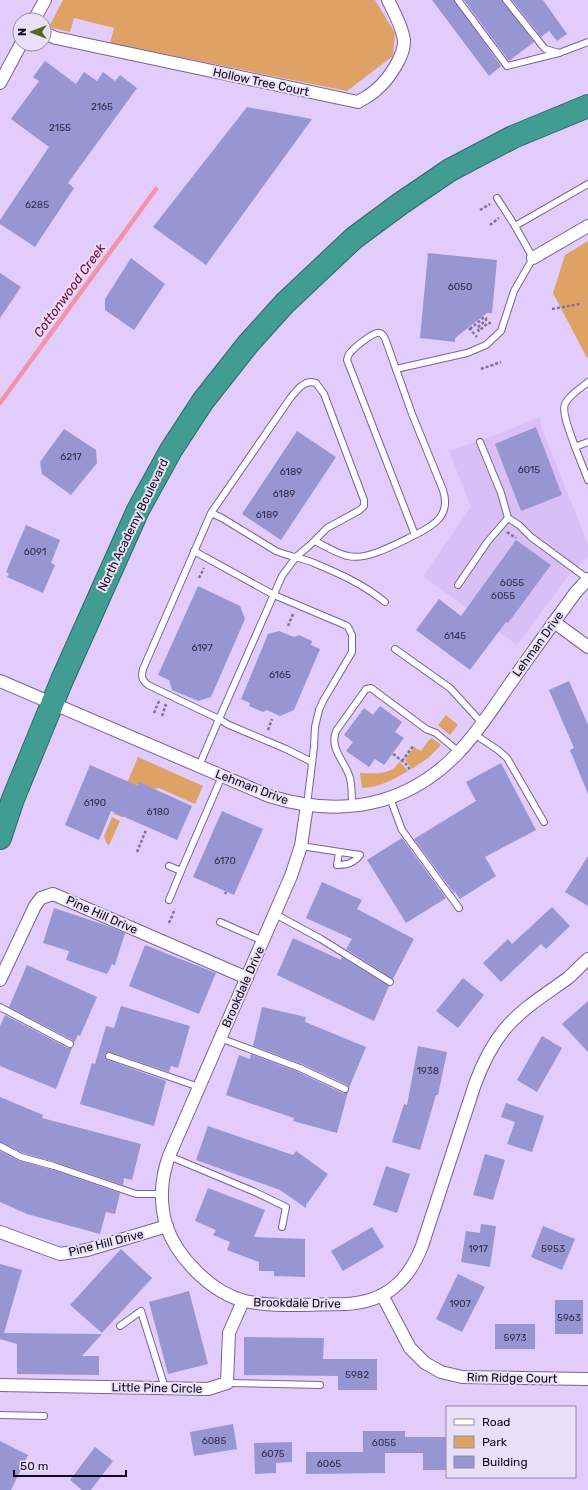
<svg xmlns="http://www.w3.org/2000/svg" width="588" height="1490" font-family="Rubik,sans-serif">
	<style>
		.built { fill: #d8c0f6 }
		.green { fill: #dea266 }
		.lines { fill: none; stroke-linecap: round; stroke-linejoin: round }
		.stream { stroke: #f591a9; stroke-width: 4.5 }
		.building { fill: #9796d2 }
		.lane-casing { stroke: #7a6197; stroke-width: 8 }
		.street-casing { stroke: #7a6197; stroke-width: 14 }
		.highway-casing { stroke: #306868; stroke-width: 24 }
		.path { stroke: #837396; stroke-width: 2.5; stroke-dasharray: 3 2; stroke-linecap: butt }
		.lane { stroke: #fff; stroke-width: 6 }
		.street { stroke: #fff; stroke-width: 12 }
		.highway { stroke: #419c92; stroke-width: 22 }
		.labels { text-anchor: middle; stroke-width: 4; stroke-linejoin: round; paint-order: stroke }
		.number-label { font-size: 10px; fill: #322b49 }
		.street-label { font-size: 12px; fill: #11071b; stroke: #e9dff7 }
		.water-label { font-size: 13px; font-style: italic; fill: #7d0037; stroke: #e9dff7 }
	</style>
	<rect width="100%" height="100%" fill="#e1ccfc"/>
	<path class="built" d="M538,418L541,419L540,423L588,545V556L569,575L517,645L423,576L471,507L449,451L496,435Z"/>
	<g class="green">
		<path d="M63,0H375L395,33L393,56L347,91L110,43L114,28L74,18L70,32L49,27Z"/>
		<path d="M588,241V356L587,358L553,293L565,255Z"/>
		<path d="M446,715L458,725L450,735L438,725Z"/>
		<path d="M432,738L441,745L428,758L412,769L405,760L414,747L421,751L428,741Z"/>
		<path d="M138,757L203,786L195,804L159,788L155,789L139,783L124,817H122L114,814Z"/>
		<path d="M399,762L403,765L408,771C395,779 378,788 362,788L360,773C374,773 391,776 399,762Z"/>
		<path d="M112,817L120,821L109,845L107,844L104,836Z"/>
	</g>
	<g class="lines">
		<path class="stream" d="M0,403L156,189"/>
	</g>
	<g class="building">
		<path d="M432,0H454L501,66L500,67L489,76Z"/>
		<path d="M464,0H502L534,42L509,61Z"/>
		<path d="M512,0H543L567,34L557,41L549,31L541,37Z"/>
		<path d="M45,61L76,84L84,72L97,81L103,72L115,81L120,75L137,88L68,183L74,188L35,247L0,224V220L49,147L11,119L39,81L33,77Z"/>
		<path d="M247,107L312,119L206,265L153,227Z"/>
		<path d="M428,253L497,260L492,313H487L455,338V342L420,338Z"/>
		<path d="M131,258L165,284L134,330L105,310V299Z"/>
		<path d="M0,273L21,287L0,318Z"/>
		<path d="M536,427L562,495L521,511L495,444Z"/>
		<path d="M64,429L96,450L97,463L71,495L42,474L40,462Z"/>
		<path d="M297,431L336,457L281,540L242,514Z"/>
		<path d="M26,525L60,540L51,563L55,565L43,593L7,577L9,574L6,572Z"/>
		<path d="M516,540L551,565L508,623L506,622L470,670L416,630L439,599L461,616Z"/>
		<path d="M198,586L240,606L245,619L211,697L198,701L172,690L169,680L158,675Z"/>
		<path d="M279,631L294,637L299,635L312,641L311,645L320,649L294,710L280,716L267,710L263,712L249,706L250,703L241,699L268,634Z"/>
		<path d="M569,681L588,725V794L570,750L574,748L549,690Z"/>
		<path d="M380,706L402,722L395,732L404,738L384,765L375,759L369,767L346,751L353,742L344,735L364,708L373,715Z"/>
		<path d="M501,763L536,830L485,857L496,876L460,899L455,892L454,893L414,839L476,801L466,782Z"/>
		<path d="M90,765L138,786L139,782L192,806L177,840L111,811L99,840L65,825Z"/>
		<path d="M222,811L263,829L234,895L193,877Z"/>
		<path d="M402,838L446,898L406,923L367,860Z"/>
		<path d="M588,856V906L565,892Z"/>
		<path d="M322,882L362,900L357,909L414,939L393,979L346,949L352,939L306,918Z"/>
		<path d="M552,907L570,926L546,949L541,944L501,982L483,963L508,939L512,944Z"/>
		<path d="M54,908L105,925L125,933L115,965L112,964L107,974L66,960L69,951L43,943Z"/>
		<path d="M293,938L341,960L342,957L389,986L374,1021L277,975Z"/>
		<path d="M145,945L216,973L199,1014L129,986Z"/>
		<path d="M27,965L97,997L80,1036L78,1035L74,1043L72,1040L9,1007Z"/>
		<path d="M463,978L484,995L458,1028L436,1011Z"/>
		<path d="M588,1001V1052L562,1024Z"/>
		<path d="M121,1006L190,1026L178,1068L171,1066L169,1072L110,1052H108L105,1054V1057L108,1060L166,1081L154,1126L80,1104L92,1063L95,1064L106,1026L114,1028Z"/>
		<path d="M262,1007L306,1017L305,1022L366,1047L349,1088L347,1085L302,1064L253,1046Z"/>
		<path d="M5,1015L68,1048H72L56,1089L0,1066V1026Z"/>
		<path d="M542,1036L562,1048L537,1092L517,1080Z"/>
		<path d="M418,1046L447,1052L438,1095H436L420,1150L392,1142L404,1104L407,1105Z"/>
		<path d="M251,1054L298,1072L343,1093L348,1092L337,1133L293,1121L294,1118L226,1095L239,1055L250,1059Z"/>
		<path d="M0,1097L43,1115L42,1118L141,1144L132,1180L124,1178L123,1185L55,1162L23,1153L0,1142Z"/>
		<path d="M506,1103L544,1116L532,1152L507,1144L515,1122L501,1117Z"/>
		<path d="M208,1126L293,1155L296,1151L328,1174L306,1205V1208L280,1190L196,1160Z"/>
		<path d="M0,1151L20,1161L53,1170L120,1193L115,1214L106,1212L100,1234L27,1214L0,1202Z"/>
		<path d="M485,1154L505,1160L493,1200L473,1195Z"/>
		<path d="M386,1166L410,1174L397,1213L373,1205Z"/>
		<path d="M208,1188L265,1210L254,1237L305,1239V1277L274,1276V1271H259V1262L227,1250L230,1242L213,1235L216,1230L195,1221Z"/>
		<path d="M481,1224L496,1226L490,1267L461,1262L466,1231L480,1233Z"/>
		<path d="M543,1226L575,1239L562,1270L531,1257Z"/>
		<path d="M372,1227L384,1247L343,1271L331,1251Z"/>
		<path d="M121,1249L152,1278L102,1333L70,1305Z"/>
		<path d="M0,1264L22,1270L4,1333L102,1334L82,1356H99V1375L17,1374V1344L0,1339Z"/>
		<path d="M458,1274L485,1287L462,1332L436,1319Z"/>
		<path d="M189,1291L208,1364L168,1374L149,1302Z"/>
		<rect x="555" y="1300" width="28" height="34"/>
		<rect x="495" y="1324" width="40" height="25"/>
		<path d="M244,1337L324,1338L323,1359H377V1390H338V1376L244,1375Z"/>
		<path d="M233,1424L237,1449L194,1456L190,1432Z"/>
		<path d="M363,1431H405V1437H447V1470H423V1453H385V1473L306,1474V1452H363Z"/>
		<path d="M0,1441L28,1455L11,1490H0Z"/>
		<path d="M292,1442V1462L276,1463V1473L255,1474L254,1443Z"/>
		<path d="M95,1447L113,1461L91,1490H82L70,1480Z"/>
	</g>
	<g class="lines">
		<defs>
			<g id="lane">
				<path d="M458,0L507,66L559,53"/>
				<path d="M506,0L545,49L559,53L588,42"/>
				<path d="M497,198L515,226"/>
				<path d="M396,369L467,353L486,345L501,331L514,291L533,258L515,226L588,184"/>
				<path d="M480,442L501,493L508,518"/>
				<path d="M588,442L575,447L588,480"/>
				<path d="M575,447C572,437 561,413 565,404C569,395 581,388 588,382"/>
				<path d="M211,513L143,669C141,677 142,680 148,685L219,719L282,576L296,557L309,546L327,528L360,510L364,506V500L324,394L316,383L311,382L306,383L300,387L291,397L211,513L222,518L276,551C288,556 302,558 314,563C340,574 363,584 385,602"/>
				<path d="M315,541C325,546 337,554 348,556C367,561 398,543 415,535L347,360C348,357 348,354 351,352C355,347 374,331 380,333C383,334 385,338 386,341L412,414L443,490C451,515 435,525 415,535"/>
				<path d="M194,551L274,595L345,625L348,627L352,635V652L323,701L319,710L315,727L314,747L307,805"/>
				<path d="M458,585L488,541L508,518L519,525L531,537L588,579"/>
				<path d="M395,649L450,688L482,723"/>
				<path d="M474,734L498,750L507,758L544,822"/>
				<path d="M199,766L219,719L229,725L286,749L312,762"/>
				<path d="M390,798L402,830L459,908"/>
				<path d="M352,806C352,797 352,787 350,778C345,761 329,749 336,731L366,689L371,688L426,729L436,733L459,752"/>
				<path d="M301,846L360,855C354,863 347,865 337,865L339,852"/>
				<path d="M169,866L181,871L222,776"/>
				<path d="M169,900L181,871"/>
				<path d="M275,914L321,939L390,982"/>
				<path d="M220,922L263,941"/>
				<path d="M0,1007L70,1044"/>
				<path d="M220,1038L300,1068L345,1089"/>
				<path d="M109,1056L199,1087"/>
				<path d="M0,1146L21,1157L54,1166L136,1194H163"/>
				<path d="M169,1156L255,1192L286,1207L282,1227"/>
				<path d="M120,1326L141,1311L165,1388"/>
				<path d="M227,1383L320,1385"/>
				<path d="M0,1415L44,1416"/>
			</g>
			<g id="street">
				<path d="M34,20L45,0"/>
				<path d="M44,33L56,38L358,102C364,98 371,95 376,90C388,80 405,56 404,40C402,26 394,12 388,0"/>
				<path d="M0,83L21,44"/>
				<path d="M533,258L588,226"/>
				<path d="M554,622L588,647"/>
				<path d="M0,681L269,796C340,818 406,807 458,753C477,733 492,710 507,688C530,656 553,623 576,592L588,579"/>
				<path d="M307,805L301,846L291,876L169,1156C161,1178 160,1203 166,1225C177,1258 212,1293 245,1301C276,1308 313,1304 346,1304C385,1302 408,1282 422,1246L475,1084C482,1065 491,1046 504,1030C521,1009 546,994 568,978C575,972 581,965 588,959"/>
				<path d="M0,980L35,906L41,898L53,894L247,978"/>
				<path d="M0,1232L60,1254L87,1250L167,1226"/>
				<path d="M382,1295L410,1348L425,1363L441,1372L462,1377L588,1379"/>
				<path d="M0,1385L208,1389L227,1383L229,1333L243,1301"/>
			</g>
			<path id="highway" d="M0,838L13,799L62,680L138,510L171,450L203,401L248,344L285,303L354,238L400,204L450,170L513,137L588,106"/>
		</defs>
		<use href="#lane" class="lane-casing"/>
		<use href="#street" class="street-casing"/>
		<use href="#highway" class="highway-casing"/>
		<g class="path">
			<path d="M480,210L490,204"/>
			<path d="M490,225L499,218"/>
			<path d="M552,309L580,304"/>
			<path d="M469,328L477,337"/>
			<path d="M470,329L483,318H486V320L477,328L479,331L488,323H491"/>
			<path d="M481,369L501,362"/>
			<path d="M507,532L516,538"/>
			<path d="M199,578L204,568"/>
			<path d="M288,626L293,614"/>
			<path d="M154,713L159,701"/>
			<path d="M162,716L166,704"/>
			<path d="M268,730L272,719"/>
			<path d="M393,754L406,764L411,771"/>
			<path d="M402,761L414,745"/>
			<path d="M137,852L146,830"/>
			<path d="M225,894L226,892"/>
			<path d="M169,923L175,909"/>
		</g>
		<use href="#lane" class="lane"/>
		<use href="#street" class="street"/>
		<use href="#highway" class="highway"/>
	</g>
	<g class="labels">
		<g class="number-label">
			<text x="102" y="110">2165</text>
			<text x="60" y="131">2155</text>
			<text x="37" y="208">6285</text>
			<text x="460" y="290">6050</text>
			<text x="71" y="460">6217</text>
			<text x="529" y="473">6015</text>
			<text x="291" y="475">6189</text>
			<text x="284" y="497">6189</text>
			<text x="267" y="518">6189</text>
			<text x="35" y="555">6091</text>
			<text x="512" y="586">6055</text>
			<text x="503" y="599">6055</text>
			<text x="455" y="639">6145</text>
			<text x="202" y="651">6197</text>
			<text x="280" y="678">6165</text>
			<text x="95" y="806">6190</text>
			<text x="158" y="815">6180</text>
			<text x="225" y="864">6170</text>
			<text x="428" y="1074">1938</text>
			<text x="478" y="1252">1917</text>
			<text x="553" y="1252">5953</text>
			<text x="460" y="1307">1907</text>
			<text x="569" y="1321">5963</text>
			<text x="515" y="1341">5973</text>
			<text x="357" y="1378">5982</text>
			<text x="214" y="1444">6085</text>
			<text x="384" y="1446">6055</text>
			<text x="273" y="1457">6075</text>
			<text x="329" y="1467">6065</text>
		</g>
		<g class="street-label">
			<text transform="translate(261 82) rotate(12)" y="4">Hollow Tree Court</text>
			<text transform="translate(133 525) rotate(-64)" y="4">North Academy Boulevard</text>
			<text transform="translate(538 644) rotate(-54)" y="4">Lehman Drive</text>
			<text transform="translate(252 787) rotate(21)" y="4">Lehman Drive</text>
			<text transform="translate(102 915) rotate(24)" y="4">Pine Hill Drive</text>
			<text transform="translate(243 987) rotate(-66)" y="4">Brookdale Drive</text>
			<text transform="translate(106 1243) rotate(-14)" y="4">Pine Hill Drive</text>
			<text transform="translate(297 1303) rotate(1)" y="4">Brookdale Drive</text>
			<text transform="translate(512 1378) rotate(1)" y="4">Rim Ridge Court</text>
			<text transform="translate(157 1388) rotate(1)" y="4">Little Pine Circle</text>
		</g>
		<g class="water-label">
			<text transform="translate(69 290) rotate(-54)" y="5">Cottonwood Creek</text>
		</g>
	</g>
	<rect x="446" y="1406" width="130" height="72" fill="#e9dff7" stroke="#93899f"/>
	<rect x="454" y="1419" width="20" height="6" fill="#ffffff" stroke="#93899f"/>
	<text x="482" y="1426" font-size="12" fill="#11071b">Road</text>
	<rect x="454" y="1436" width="20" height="12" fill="#dea266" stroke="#93899f"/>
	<text x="482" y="1446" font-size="12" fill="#11071b">Park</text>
	<rect x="454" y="1456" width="20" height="12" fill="#9796d2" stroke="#93899f"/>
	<text x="482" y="1466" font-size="12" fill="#11071b">Building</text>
	<g transform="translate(32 32) rotate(270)"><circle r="19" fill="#e9dff7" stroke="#93899f"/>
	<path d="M0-3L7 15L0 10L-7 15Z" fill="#516919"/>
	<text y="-6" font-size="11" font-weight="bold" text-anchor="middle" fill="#11071b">N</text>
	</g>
	<path d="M14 1470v6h112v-6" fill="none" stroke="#11071b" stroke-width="2"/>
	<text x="20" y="1470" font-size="12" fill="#11071b" stroke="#e9dff7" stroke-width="3" paint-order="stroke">50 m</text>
</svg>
